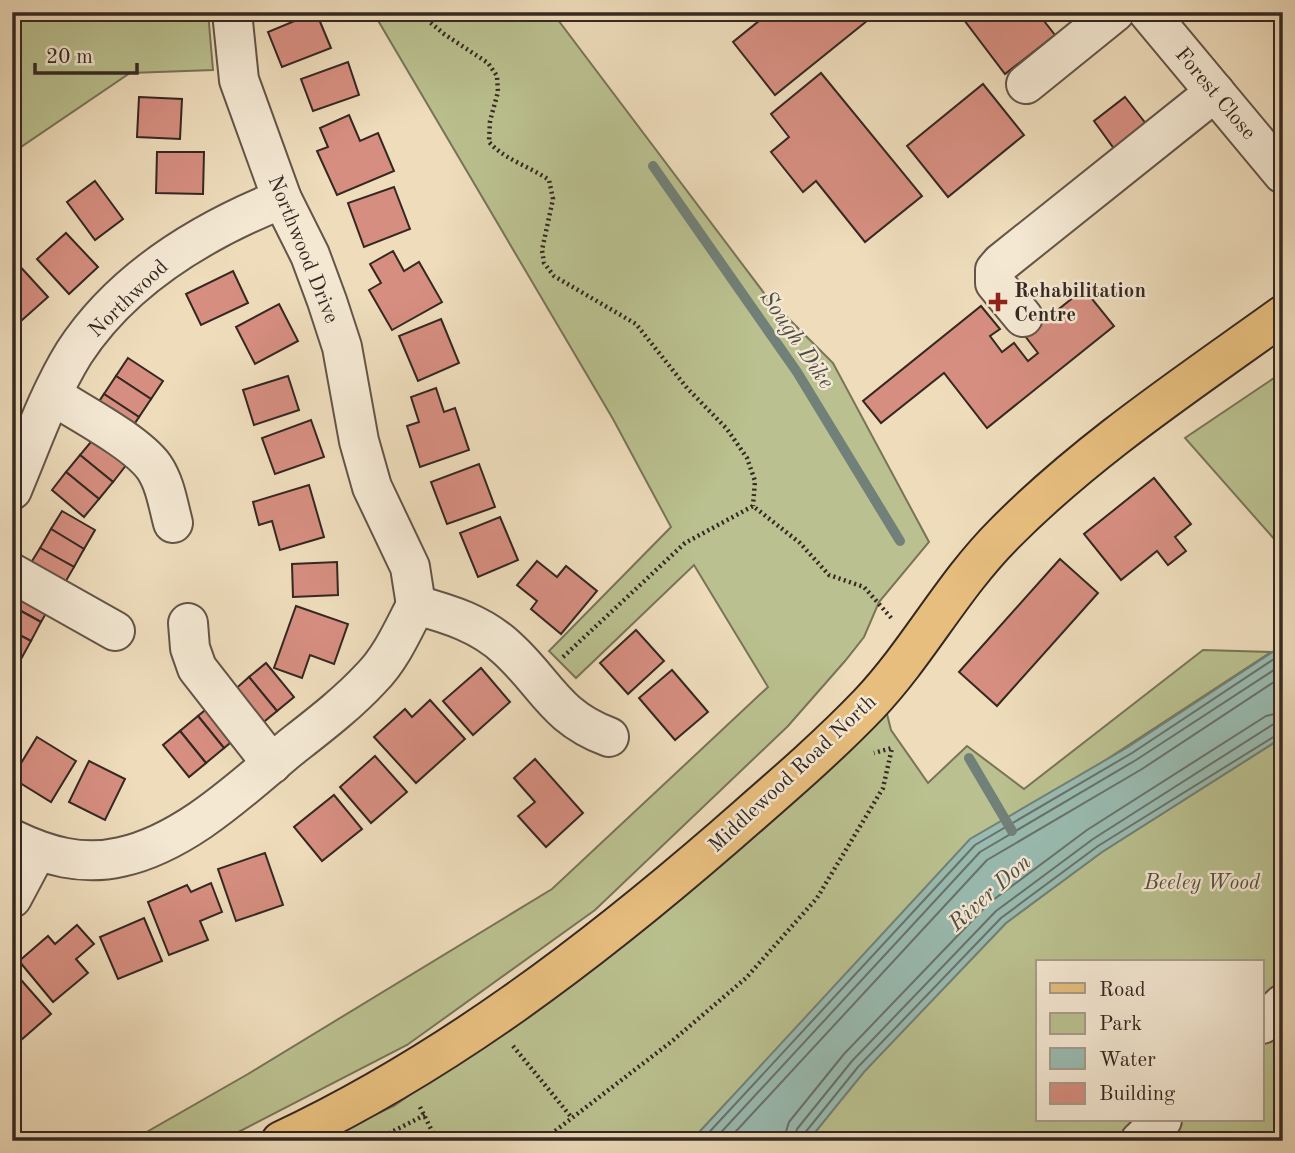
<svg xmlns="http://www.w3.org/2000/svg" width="1295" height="1153" font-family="'Old Standard TT',serif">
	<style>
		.green { fill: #bac08f; stroke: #787458; stroke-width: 2; fill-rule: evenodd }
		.water { fill: #99bbb1; stroke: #718078; stroke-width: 2 }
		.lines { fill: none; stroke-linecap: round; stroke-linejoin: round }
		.shore { stroke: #67726a; stroke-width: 2 }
		.stream { stroke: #718078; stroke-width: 10 }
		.building { fill: #d68e80; stroke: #352822; stroke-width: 2 }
		.minor-casing { stroke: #635548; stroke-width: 42 }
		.major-casing { stroke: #352822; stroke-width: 42 }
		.path { stroke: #352822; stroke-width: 4.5; stroke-dasharray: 2 3.5; stroke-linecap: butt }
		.minor { stroke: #f4e8d3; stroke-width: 38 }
		.major { stroke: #e7be7e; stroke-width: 38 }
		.poi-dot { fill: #8f2418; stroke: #f4e8d3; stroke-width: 2.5 }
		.labels { text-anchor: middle; stroke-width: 5; stroke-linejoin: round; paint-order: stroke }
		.street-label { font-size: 21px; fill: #352822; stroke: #f4e8d3 }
		.poi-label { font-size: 21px; font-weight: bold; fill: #352822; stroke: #f4e8d3; text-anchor: start }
		.park-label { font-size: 21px; font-style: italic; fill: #564e3d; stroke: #f4e8d3 }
		.water-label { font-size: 23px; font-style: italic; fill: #4e4d46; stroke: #f4e8d3 }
	</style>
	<rect width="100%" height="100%" fill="#eedcbb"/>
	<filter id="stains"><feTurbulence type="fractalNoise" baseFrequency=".00286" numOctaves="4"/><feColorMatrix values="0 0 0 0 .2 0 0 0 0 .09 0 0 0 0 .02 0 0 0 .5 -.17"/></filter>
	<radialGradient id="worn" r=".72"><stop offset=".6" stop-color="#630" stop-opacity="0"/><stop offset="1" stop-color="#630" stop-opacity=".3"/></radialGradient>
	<g class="green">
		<path d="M12,12H208L213,70L130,73L12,153Z"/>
		<path d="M373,12H552L767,297L833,363L929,542L879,602L864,637L845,661L788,726L595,910L407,1045L221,1141H131L248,1074L552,889L768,687L694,565L576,678L549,651L671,527L613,419Z"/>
		<path d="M1283,372V549L1185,438Z"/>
		<path d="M1203,650L1271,652L1089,771L730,1099L691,1141H318L394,1106L653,921L885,706L891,730L928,783L967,746L1024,789Z"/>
		<path d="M1283,737V1141H808L863,1072L1006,923L1102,852ZM1038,962H1262V1120H1038Z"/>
	</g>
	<path class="water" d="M1283,645V737L1102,852L1006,923L864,1072L808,1141H691L970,839L1128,747Z"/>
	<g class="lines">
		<g class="shore">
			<path d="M701,1141L975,845L1132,753L1283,653"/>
			<path d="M713,1141L980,852L1136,760L1283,664"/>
			<path d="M727,1141L987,860L1142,769L1283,676"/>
			<path d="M783,1141L789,1122L844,1054L989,903L1087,830L1266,716L1283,712"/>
			<path d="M794,1141L797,1129L852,1061L996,911L1093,839L1272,725L1283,722"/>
			<path d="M803,1141L804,1134L858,1067L1001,918L1098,846L1283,731"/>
		</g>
		<g class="stream">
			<path d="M653,166L797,372L900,541"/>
			<path d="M969,758L1012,831"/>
		</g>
	</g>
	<g class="building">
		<path d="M316,12L331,48L282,67L268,32Z"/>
		<path d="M770,12H878L775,95L733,42Z"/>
		<path d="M958,12H1037L1055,35L1005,74Z"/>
		<path d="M348,62L359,95L313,111L301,79Z"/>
		<path d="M821,73L922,196L865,242L816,181L803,192L771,152L789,137L771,114Z"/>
		<path d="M983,84L1024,135L948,197L907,146Z"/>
		<path d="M139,97L182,99L180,139L137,137Z"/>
		<path d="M1125,97L1147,125L1115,150L1094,121Z"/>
		<path d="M349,115L360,141L378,133L394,171L337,195L317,151L328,147L320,128Z"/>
		<path d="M157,152H204L203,194L156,193Z"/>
		<path d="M95,181L123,219L95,240L67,202Z"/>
		<path d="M394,187L410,229L364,247L348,203Z"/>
		<path d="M66,233L98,267L69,294L37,259Z"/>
		<path d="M393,251L404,271L419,262L442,302L392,330L369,290L381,283L370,264Z"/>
		<path d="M16,262L48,297L12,329V266Z"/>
		<path d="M233,271L248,303L201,325L186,294Z"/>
		<path d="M1084,289L1114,326L987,428L944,373L881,423L863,401L981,306L1000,329L990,336L1002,352L1014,343L1028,361L1038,353L1025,336Z"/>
		<path d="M279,304L298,341L255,364L236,327Z"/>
		<path d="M441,319L459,363L418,381L399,336Z"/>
		<path d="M128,358L163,381L151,399L116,376Z"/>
		<path d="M116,376L151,399L139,417L104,394Z"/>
		<path d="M288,376L299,410L254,425L243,390Z"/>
		<path d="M436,388L444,412L455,408L469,450L420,467L407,426L419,422L411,397Z"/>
		<path d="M104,394L139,417L127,435L92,412Z"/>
		<path d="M311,420L324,457L275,474L262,438Z"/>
		<path d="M95,437L127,464L113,482L80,455Z"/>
		<path d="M80,455L113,482L99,499L66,472Z"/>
		<path d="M479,464L495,507L447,524L431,482Z"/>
		<path d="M66,472L99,499L84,517L52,490Z"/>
		<path d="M1154,478L1191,524L1175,537L1186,551L1168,565L1157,551L1121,580L1084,534Z"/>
		<path d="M309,485L324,537L280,550L272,521L259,525L253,502Z"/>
		<path d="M62,511L95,530L84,549L51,529Z"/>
		<path d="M500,517L518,560L478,577L460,533Z"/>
		<path d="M51,529L84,549L74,567L40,548Z"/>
		<path d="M40,548L74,567L63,586L29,566Z"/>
		<path d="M1060,559L1098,593L997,706L959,672Z"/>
		<path d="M537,561L557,577L566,566L597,591L561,634L531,609L537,601L517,585Z"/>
		<path d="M337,562L338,595L293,597L292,564Z"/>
		<path d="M12,594L52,603L41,622L12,606Z"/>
		<path d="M12,606L41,622L31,641L12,631Z"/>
		<path d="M296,606L348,624L334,664L310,655L302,678L274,668Z"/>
		<path d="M636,630L664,661L628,694L600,663Z"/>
		<path d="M12,631L31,641L20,661L12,657Z"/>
		<path d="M266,663L294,697L277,711L249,677Z"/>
		<path d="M481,668L510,702L473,735L443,701Z"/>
		<path d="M672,670L708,712L675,740L639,698Z"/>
		<path d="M249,677L277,711L260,725L232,692Z"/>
		<path d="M430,700L465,739L416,783L374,737L405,709L412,717Z"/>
		<path d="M215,702L241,734L224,748L198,716Z"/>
		<path d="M198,716L224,748L206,763L180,731Z"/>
		<path d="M180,731L206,763L189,777L163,745Z"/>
		<path d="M37,737L76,761L51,802L12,778Z"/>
		<path d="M375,756L407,792L371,823L340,787Z"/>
		<path d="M535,759L583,813L546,847L518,816L535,802L514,778Z"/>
		<path d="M89,761L125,779L105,820L69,802Z"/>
		<path d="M334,795L362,829L322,861L294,827Z"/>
		<path d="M265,853L283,905L236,921L218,869Z"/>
		<path d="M211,883L222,912L200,921L208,940L169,955L148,902L187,885L191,892Z"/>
		<path d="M144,918L162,961L118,979L100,937Z"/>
		<path d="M77,925L94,944L76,959L88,973L53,1002L19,961L48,936L55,944Z"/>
		<path d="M22,981L51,1014L13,1047L12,989Z"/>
	</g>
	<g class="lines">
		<defs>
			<g id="minor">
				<path d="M232,12L239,80L282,199L310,255L327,301L342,347L359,441L372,487L410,567L416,605"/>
				<path d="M1148,12L1283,174"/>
				<path d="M1026,84L1115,12"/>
				<path d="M1023,317L995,283V270L1001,263L1215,92"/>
				<path d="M52,395C80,413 136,442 154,467C165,483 168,504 173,523"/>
				<path d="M12,490C31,445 48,395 74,353C122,279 202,231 282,199"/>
				<path d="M12,573L115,631"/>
				<path d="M188,623L190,648L197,668L272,764"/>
				<path d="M12,839C47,856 82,866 121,857C185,843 241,789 290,748C318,726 347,704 371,678C391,658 403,630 416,605C449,614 482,624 508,649C547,685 555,717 609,737"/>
				<path d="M12,898L37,851"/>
				<path d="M1262,1024L1283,1004"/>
				<path d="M1140,1141L1162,1120"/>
			</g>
			<path id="major" d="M281,1141C443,1065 589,954 724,837C773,794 824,751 869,704C919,651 952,586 1004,534C1087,450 1187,384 1283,315"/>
		</defs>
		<use href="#minor" class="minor-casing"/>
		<use href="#major" class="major-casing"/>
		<g class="path">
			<path d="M418,12L444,34L488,63L497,76L498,92L490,121L489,142C505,160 529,166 549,180L553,199L542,250L544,263L554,276L636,324L687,388L727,429L747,458L755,481L753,506"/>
			<path d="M12,13L28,17L68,12"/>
			<path d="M563,657L685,543L753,506L800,543L829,575L864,587L893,620"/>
			<path d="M513,1046L572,1118"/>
			<path d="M420,1107L437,1141"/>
			<path d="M374,1141L425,1115"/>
			<path d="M542,1141L671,1042L746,978L817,898L883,788L892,748L874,753"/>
		</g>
		<use href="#minor" class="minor"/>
		<use href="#major" class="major"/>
	</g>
	<path class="poi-dot" d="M994.5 291.5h7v7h7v7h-7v7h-7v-7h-7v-7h7z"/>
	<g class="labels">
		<g class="street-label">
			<text transform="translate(1216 93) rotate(50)" y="7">Forest Close</text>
			<text transform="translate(304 249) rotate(68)" y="7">Northwood Drive</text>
			<text transform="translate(128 298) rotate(-44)" y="7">Northwood</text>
			<text transform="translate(792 773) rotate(-43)" y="7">Middlewood Road North</text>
		</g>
		<g class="poi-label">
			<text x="1014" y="297">Rehabilitation<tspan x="1014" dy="24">Centre</tspan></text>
		</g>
		<g class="park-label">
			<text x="1202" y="889">Beeley Wood</text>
		</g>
		<g class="water-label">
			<text transform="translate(798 339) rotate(56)" y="8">Sough Dike</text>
			<text transform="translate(989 892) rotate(-42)" y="8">River Don</text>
		</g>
	</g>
	<rect width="1295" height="1153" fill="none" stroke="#eedcbb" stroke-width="42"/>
	<rect x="14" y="14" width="1267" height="1125" fill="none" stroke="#352822" stroke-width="3.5"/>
	<rect x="21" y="21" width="1253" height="1111" fill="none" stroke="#352822" stroke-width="2"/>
	<rect x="1036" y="960" width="228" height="161" fill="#f4e8d3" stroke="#a89b8c" stroke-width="2"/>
	<rect x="1050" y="983" width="35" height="10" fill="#e7be7e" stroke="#a89b8c" stroke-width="2"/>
	<text x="1099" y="996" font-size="21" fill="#352822">Road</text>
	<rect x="1050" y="1013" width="35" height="21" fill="#bac08f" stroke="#a89b8c" stroke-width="2"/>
	<text x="1099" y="1030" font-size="21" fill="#352822">Park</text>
	<rect x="1050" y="1048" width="35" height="21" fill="#99bbb1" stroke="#a89b8c" stroke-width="2"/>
	<text x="1099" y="1066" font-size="21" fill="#352822">Water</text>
	<rect x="1050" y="1083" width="35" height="21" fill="#d68e80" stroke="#a89b8c" stroke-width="2"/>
	<text x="1099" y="1100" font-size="21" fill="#352822">Building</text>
	<path d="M35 63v10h102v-10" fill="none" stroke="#352822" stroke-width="3.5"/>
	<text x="46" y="63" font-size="21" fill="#352822" stroke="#f4e8d3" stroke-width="5" paint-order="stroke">20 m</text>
	<rect width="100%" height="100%" filter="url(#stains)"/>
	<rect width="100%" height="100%" fill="url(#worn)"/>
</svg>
